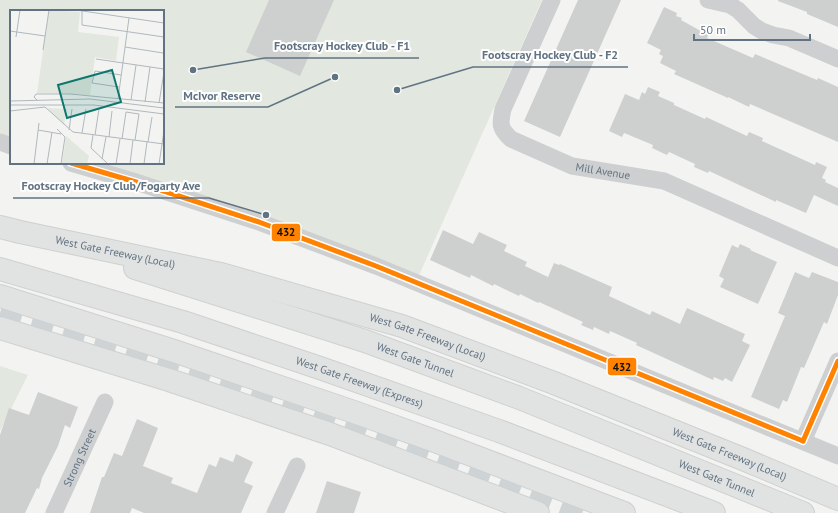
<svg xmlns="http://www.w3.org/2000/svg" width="838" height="513" font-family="'PT Sans',sans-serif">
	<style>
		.green { fill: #e2e7df }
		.building { fill: #ced0d0 }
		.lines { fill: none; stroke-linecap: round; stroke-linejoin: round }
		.motorway-tunnel { stroke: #ced4d6; stroke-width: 22; stroke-dasharray: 22 11; stroke-linecap: butt }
		.motorway-casing { stroke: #cfd0d0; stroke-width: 24 }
		.minor { stroke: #cecfd0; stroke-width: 17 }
		.motorway { stroke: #e1e2e2; stroke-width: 22 }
		.bus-1-casing { stroke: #fff; stroke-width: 8 }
		.bus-1 { stroke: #ff8200; stroke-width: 5 }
		.labels { text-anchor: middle; stroke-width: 4; stroke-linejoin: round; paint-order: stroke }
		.street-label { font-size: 11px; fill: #617383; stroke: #fff }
		.inset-road { fill: none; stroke: #b0b8be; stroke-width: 1 }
		.view { fill: #0f766e; fill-opacity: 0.15; stroke: #0f766e; stroke-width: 2 }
		.inset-edge { fill: none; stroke: #617383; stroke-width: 2 }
		.leader { fill: none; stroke: #617383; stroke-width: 1.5 }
		.callout-dot { fill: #617383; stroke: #fff; stroke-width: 1.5 }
		.callout-label { font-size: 12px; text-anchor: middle; font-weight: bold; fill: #617383; stroke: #fff; stroke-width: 4; stroke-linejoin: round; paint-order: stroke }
		.line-badge { stroke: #fff; stroke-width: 1.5 }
		.pale-badge-label { font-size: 11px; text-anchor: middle; font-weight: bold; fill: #111 }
	</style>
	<rect width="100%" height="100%" fill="#f3f4f1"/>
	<g class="green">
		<path d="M0,0H542L416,282L71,163H163V11H11V146L0,142Z"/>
		<path d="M0,366L28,375L0,431Z"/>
	</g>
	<g class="building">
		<path d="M269,0H334L300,76L246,52Z"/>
		<path d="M578,0H621L560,137L524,121Z"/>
		<path d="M778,0H838V27L807,14V12L778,1Z"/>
		<path d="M664,7L677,13L676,16L682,18L681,20L708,35L707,38L753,58L755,54L817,80L818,78L838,87V142L750,104L749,107L728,97V98L674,74L676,71L660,63L663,56L659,54L661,50L647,43Z"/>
		<path d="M648,87L660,92L658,96L674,103V105L705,119L706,117L747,136L749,132L763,138L762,141L815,165L816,162L827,167L822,178L826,180L825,182L838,188V206L814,195L806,213L776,200V202L709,171L708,173L694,167L695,164L669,152L667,155L652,148L653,145L629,135L624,133L622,137L609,131L625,94L639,100L642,92L645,94Z"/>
		<path d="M443,230L473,244L479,232L507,245L504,251L527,262L525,266L548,277L554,263L559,265L560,264L612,287L609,296L650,315L652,311L680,324L687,308L745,334L742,341L750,345L732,382L725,378L723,381L714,377L713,380L636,345L637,343L610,331L609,334L594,327L593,330L581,325L583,322L539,302L538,303L520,294L519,296L494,284L493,286L471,275L470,278L430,260Z"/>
		<path d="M740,244L751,249L750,250L777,262L758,304L720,287L724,279L719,276L732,245L738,248Z"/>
		<path d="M795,272L809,278L812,272L838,282V295L827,324L824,322L804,368L801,367L787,402L783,400L779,409L751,397L785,316L778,313Z"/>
		<path d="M38,392L78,407L70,428L65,425L58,446L42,478L39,489L37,488L25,513H0V435L9,408L29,415Z"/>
		<path d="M137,419L158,428L143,466L173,478L171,483L197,493L209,464L216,467L220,457L233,462L236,454L253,462L244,482L253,486L241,513H144L132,508L130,513H90L102,477H104L114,453L122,456Z"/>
		<path d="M327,481L361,492L354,513H316Z"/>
	</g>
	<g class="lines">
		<path class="motorway-tunnel" d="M0,313L202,372L472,468L589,513"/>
		<defs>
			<g id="motorway">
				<path id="s3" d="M0,227L20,232L221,274L402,326L554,383L743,459L838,499"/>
				<path id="s4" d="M135,268L365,341L517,397L803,513"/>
				<path id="s5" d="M0,269L183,322L320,368L499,431L714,513"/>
				<path d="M0,296L174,351L354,412L432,440L624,513"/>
				<path d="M0,328L169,380L330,434L538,513"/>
			</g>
		</defs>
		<use href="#motorway" class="motorway-casing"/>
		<g class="minor">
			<path id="s1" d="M552,0L503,109C500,124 499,128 511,139L572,166L664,181L838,258"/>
			<path d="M708,0L730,5L738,10L754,26L762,31L773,35L789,38L838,59"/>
			<path d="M0,142L11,146"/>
			<path d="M71,163L136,182L259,222L376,266L838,456"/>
			<path d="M803,441L838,361"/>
			<path id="s2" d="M54,513L105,402"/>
			<path d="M275,513L297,466"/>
		</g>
		<use href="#motorway" class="motorway"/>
		<defs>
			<g id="bus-1">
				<path d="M71,163L136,182L259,222L376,266L803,441"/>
				<path d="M803,441L838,361"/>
			</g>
		</defs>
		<use href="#bus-1" class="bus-1-casing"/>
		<use href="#bus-1" class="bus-1"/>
	</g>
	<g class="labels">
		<g class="street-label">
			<text dy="4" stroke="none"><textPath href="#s1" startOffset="251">Mill Avenue</textPath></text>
			<text dy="4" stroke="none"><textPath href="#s3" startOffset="118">West Gate Freeway (Local)</textPath></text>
			<text dy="4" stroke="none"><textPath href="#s3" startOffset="442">West Gate Freeway (Local)</textPath></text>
			<text dy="4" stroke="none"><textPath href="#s4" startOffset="295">West Gate Tunnel</textPath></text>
			<text dy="4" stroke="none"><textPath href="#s5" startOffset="377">West Gate Freeway (Express)</textPath></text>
			<text dy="4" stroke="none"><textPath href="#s3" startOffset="766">West Gate Freeway (Local)</textPath></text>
			<text dy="4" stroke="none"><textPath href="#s2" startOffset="61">Strong Street</textPath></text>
			<text dy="4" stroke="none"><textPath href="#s4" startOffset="619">West Gate Tunnel</textPath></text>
		</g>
	</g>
	<g transform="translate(10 10)">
		<rect width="154" height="154" fill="#f3f4f1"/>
		<path d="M39,0L70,2L68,22L109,27L106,51L85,47L80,85L27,83ZM37,98L57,99L54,115ZM56,126L79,146L77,154H52Z" fill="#e2e7df"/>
		<path class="inset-road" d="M66,0L154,13M72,1V15L154,27M0,21L35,26M6,27L10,0M115,37L153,43M33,40L39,0M86,49L154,59M109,77L82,73L85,61L111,65M108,89L119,8M27,90L24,87L26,84H60L154,93M121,90L126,55M0,91L80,89L154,98M135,92L140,57M149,93L154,62M0,95H84L154,104M35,97L63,122L154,134M0,101L35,97M47,119L55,127L51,154M28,120L51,124M59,120L62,99M72,123L76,99M83,125L81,138L98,154M85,125L89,99M99,127L102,101M112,129L116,102L129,104L125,130M138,132L142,107M92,149L96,127M24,154L29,113M37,154L42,122M106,154L110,129M120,154L123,130M134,154L137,132M149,154L154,121"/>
		<path class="view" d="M102,60L111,92L57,108L48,75Z"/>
		<rect width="154" height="154" class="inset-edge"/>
	</g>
	<path class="leader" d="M193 70L265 58H419M397 90L473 67H628M335 77L268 107H175M266 215L209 198H13"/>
	<g class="callout-dot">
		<circle cx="193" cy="70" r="4"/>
		<circle cx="397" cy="90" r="4"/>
		<circle cx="335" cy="77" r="4"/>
		<circle cx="266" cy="215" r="4"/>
	</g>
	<g class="callout-label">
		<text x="342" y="50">Footscray Hockey Club - F1</text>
		<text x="550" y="59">Footscray Hockey Club - F2</text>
		<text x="222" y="100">McIvor Reserve</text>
		<text x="111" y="190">Footscray Hockey Club/Fogarty Ave</text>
	</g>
	<g class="line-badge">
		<rect x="271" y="223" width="30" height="19" rx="4" fill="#ff8200"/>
		<rect x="607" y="357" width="30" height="19" rx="4" fill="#ff8200"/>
	</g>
	<g class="pale-badge-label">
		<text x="286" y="236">432</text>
		<text x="622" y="371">432</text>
	</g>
	<path d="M694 34v6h116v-6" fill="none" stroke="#617383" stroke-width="2"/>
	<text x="700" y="34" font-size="12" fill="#617383" stroke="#ffffff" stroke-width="3" paint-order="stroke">50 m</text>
</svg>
